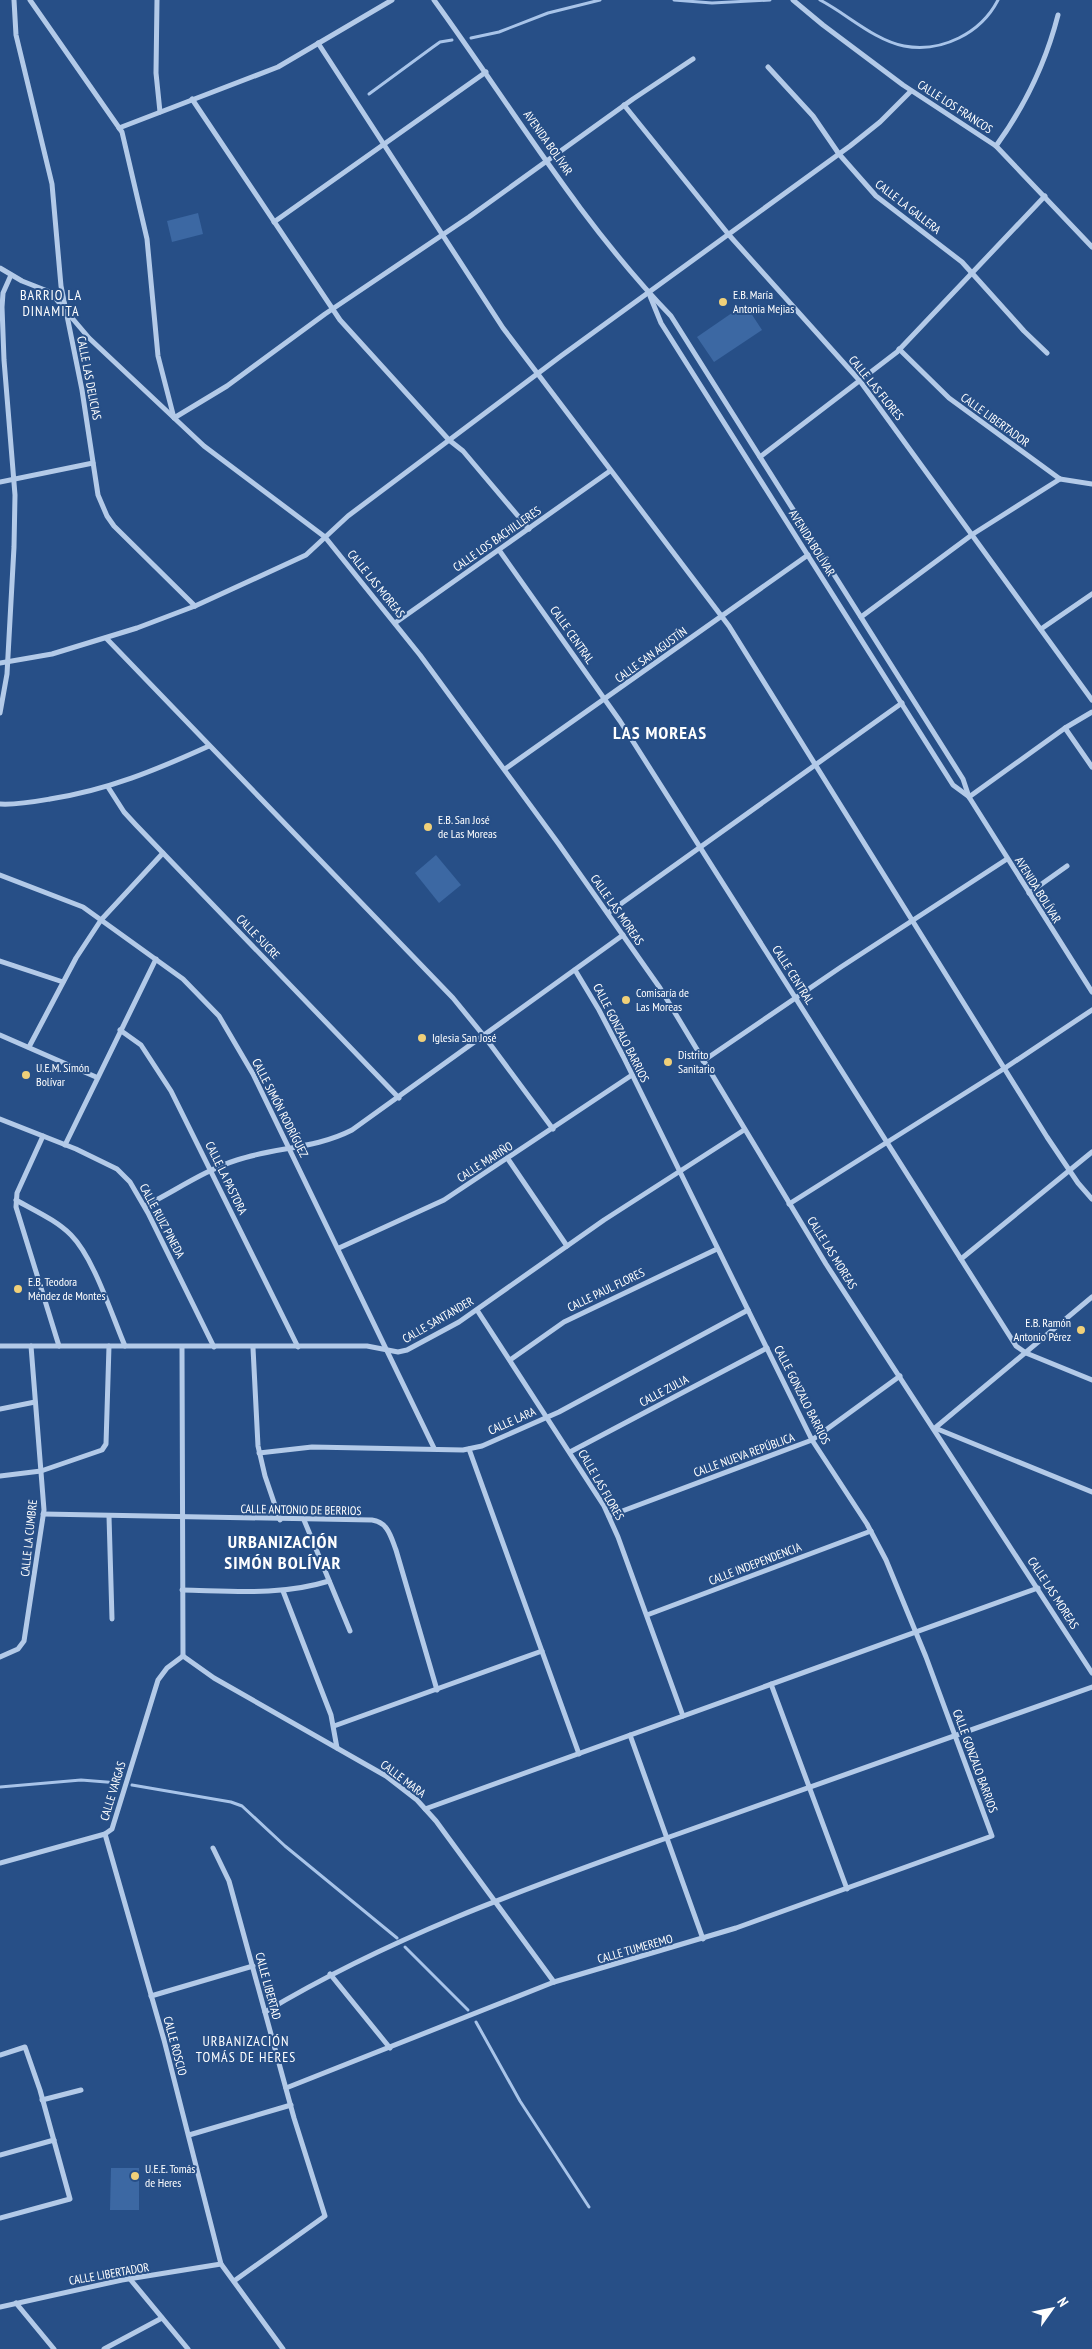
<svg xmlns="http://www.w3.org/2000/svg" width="1092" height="2349" font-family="'PT Sans Narrow',sans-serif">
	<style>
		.park { fill: #3c68a3 }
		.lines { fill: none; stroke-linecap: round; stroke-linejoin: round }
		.stream { stroke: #a8c4e9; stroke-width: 3 }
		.minor { stroke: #b3cae8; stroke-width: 5 }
		.poi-dot { fill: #f0d079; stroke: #274f87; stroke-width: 2 }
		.labels { text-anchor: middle; stroke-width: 4; stroke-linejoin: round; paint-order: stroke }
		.street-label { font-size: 12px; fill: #fff; stroke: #274f87 }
		.poi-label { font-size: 12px; fill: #fff; stroke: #274f87; text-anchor: start }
		.neighbourhood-label { font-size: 14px; letter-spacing: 1px; fill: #fff; stroke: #274f87 }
		.district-label { font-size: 18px; font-weight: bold; letter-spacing: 1px; fill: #fff; stroke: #274f87 }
	</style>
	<rect width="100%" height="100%" fill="#274f87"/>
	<g class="park">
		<path d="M198,213L203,234L172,242L167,221Z"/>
		<path d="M745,304L762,330L714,362L697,337Z"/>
		<path d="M436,855L461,885L439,903L415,873Z"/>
		<path d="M111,2168H139V2210H110Z"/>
	</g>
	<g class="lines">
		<g class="stream">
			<path d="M674,0L712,3L770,0"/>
			<path d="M820,0C847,14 874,40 904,46C942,53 981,33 998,0"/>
			<path d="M471,38L499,32L548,13L600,0"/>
			<path d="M369,94L433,47L440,42L452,40"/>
			<path d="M132,1785L231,1802L242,1806L285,1846L397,1938"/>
			<path d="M0,1787L81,1780L119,1783"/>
			<path d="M405,1947L468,2010"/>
			<path d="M476,2022L520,2101L589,2207"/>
		</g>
		<g class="minor">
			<path d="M14,0L16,35L52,184L61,286L82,390L98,495L107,516L114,526L195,606"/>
			<path d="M30,0L122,132L147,239L158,356L174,418L227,386L325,314L469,217L633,99L693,59"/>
			<path d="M157,0L156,73L160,112"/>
			<path d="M434,0C511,106 580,222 671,316L963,779L969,797L1092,992"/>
			<path d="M793,0L823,25L903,85L996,146L1092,247"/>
			<path d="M318,43L503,328L729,626L1047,1137L1078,1183L1092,1199"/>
			<path d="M768,67L813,116L839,154L876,196L962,262L1024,331L1047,353"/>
			<path d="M192,99L340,320L449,440L463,451L529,529"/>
			<path d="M624,105L729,235L860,381L1092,700"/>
			<path d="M119,128L278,67L392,0"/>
			<path d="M996,146C1025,106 1046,62 1058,15"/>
			<path d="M274,222L486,72"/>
			<path d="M0,268L22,281L50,292L89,338L204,446L325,537L420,655L558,843L660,988L826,1264L1092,1673"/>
			<path d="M650,296L661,323L953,785L968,796"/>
			<path d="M899,349L949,398L1060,479L1092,484"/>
			<path d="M760,457L897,352L1045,196"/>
			<path d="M0,482L93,463"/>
			<path d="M499,550L620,721L1016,1346L1026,1353L1092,1380"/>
			<path d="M861,617L973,534L1060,479"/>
			<path d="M395,623L610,471"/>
			<path d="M1041,629L1092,594"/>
			<path d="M106,638L453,998L484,1036L553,1129"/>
			<path d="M0,663L52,654L137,628L195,606L306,555L348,516L561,356L850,146L880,122L911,91"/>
			<path d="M0,713L7,674L14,547L15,495L4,360L2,307L3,293L11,275"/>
			<path d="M1065,728L1092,767"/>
			<path d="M505,769L808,555"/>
			<path d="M108,787L124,812L136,825L399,1098"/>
			<path d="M969,797L1065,728L1092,712"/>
			<path d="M0,804C17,805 33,802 50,799C108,790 156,770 209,746"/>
			<path d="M0,875L83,907L183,979L219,1016L253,1074L434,1448"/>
			<path d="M1029,893L1067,866"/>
			<path d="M608,913L902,703"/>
			<path d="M0,961L63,982"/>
			<path d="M120,1030L141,1045L171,1091L298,1347"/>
			<path d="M0,1035L96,1077"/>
			<path d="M29,1047L76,958L101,920L163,853"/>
			<path d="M703,1061L841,967L1007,859"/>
			<path d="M0,1119L76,1149L117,1169L130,1182L148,1213L214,1347"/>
			<path d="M43,1136L17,1193L16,1207L59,1346"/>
			<path d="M65,1145L156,959"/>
			<path d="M508,1159L567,1246"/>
			<path d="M16,1200C35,1211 56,1220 71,1235C94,1258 112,1316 125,1346"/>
			<path d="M789,1204L1005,1068L1092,1010"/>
			<path d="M145,1206C175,1191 205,1170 237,1160C276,1147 315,1149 352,1130L623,935"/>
			<path d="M339,1248L444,1200L632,1075"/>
			<path d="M961,1259L1092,1152"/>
			<path d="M1092,1297L935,1428L1092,1492"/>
			<path d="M477,1310L604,1506L618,1537L683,1716"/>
			<path d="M0,1346H367L398,1352L407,1350L459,1322L604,1220L744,1130"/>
			<path d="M182,1347L183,1656"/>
			<path d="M253,1348L258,1446L265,1476L280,1520"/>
			<path d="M510,1360L564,1322L717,1249"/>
			<path d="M0,1409L35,1402"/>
			<path d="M469,1449L579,1754"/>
			<path d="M570,1452L767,1348"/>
			<path d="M259,1453L312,1447L463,1450L482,1446L559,1412L748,1310"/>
			<path d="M0,1476L41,1471L102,1450L106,1444L109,1346"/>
			<path d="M43,1514L372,1520C388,1522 391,1537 396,1550L437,1690"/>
			<path d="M109,1516L112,1619"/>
			<path d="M609,1516L812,1440L900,1376"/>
			<path d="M304,1520L350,1631"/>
			<path d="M182,1590C232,1591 281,1596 329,1581"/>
			<path d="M283,1591L331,1715L337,1748"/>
			<path d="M647,1615L871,1531"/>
			<path d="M183,1656L214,1678L386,1776L417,1800L436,1821L554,1982"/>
			<path d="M0,1657L18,1649L24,1641L44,1510L31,1346"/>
			<path d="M771,1684L847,1889"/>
			<path d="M334,1726L542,1651"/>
			<path d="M630,1735L703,1939"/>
			<path d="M425,1809L1038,1588"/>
			<path d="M105,1834L164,2040L221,2264L283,2349"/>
			<path d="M213,1848L229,1881L294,2118L325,2216L234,2281"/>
			<path d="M0,1863L105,1834L112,1829L158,1680L167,1668L183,1656"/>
			<path d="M330,1974L390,2048"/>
			<path d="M151,1996L253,1966"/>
			<path d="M265,2012C395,1934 533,1886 675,1835C814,1785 953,1736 1092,1687"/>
			<path d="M0,2055L25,2047L40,2090L70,2199L0,2218"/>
			<path d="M286,2088L554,1982L736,1928L992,1836L926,1657L886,1560L867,1524L812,1440L623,1056L599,1010L575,970"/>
			<path d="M42,2100L81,2090"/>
			<path d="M189,2135L291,2105"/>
			<path d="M0,2155L54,2140"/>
			<path d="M130,2279L188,2349"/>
			<path d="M16,2303L54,2349"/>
			<path d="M0,2307L122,2280L221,2264"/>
			<path d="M104,2349L162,2318"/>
		</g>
	</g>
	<g class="poi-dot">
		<circle cx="723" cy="302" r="5"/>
		<circle cx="428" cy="827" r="5"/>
		<circle cx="626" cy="1000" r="5"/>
		<circle cx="422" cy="1038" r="5"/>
		<circle cx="668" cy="1062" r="5"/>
		<circle cx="26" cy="1075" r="5"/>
		<circle cx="18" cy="1289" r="5"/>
		<circle cx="1081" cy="1330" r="5"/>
		<circle cx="135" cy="2176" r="5"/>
	</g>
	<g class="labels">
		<g class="street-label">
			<text transform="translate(955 107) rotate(33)" y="4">CALLE LOS FRANCOS</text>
			<text transform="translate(548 143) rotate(55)" y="4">AVENIDA BOLÍVAR</text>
			<text transform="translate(908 207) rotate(38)" y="4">CALLE LA GALLERA</text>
			<text transform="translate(89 378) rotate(79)" y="4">CALLE LAS DELICIAS</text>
			<text transform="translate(876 388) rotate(51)" y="4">CALLE LAS FLORES</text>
			<text transform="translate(995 420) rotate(36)" y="4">CALLE LIBERTADOR</text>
			<text transform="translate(497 539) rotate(-35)" y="4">CALLE LOS BACHILLERES</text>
			<text transform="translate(812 543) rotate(58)" y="4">AVENIDA BOLÍVAR</text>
			<text transform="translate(376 584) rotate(51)" y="4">CALLE LAS MOREAS</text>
			<text transform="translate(572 635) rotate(55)" y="4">CALLE CENTRAL</text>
			<text transform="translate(651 655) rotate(-36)" y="4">CALLE SAN AGUSTÍN</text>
			<text transform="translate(1038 890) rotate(58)" y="4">AVENIDA BOLÍVAR</text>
			<text transform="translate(617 910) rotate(55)" y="4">CALLE LAS MOREAS</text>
			<text transform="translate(258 937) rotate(46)" y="4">CALLE SUCRE</text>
			<text transform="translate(793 975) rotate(58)" y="4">CALLE CENTRAL</text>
			<text transform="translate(621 1033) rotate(63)" y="4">CALLE GONZALO BARRIOS</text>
			<text transform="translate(280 1108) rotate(63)" y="4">CALLE SIMÓN RODRÍGUEZ</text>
			<text transform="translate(485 1162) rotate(-33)" y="4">CALLE MARIÑO</text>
			<text transform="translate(226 1178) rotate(64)" y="4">CALLE LA PASTORA</text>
			<text transform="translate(162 1221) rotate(62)" y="4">CALLE RUIZ PINEDA</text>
			<text transform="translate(832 1253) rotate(58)" y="4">CALLE LAS MOREAS</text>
			<text transform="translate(606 1290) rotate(-26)" y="4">CALLE PAUL FLORES</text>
			<text transform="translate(438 1320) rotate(-30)" y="4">CALLE SANTANDER</text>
			<text transform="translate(664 1391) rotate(-28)" y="4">CALLE ZULIA</text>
			<text transform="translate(802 1395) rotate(63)" y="4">CALLE GONZALO BARRIOS</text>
			<text transform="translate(512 1421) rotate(-24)" y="4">CALLE LARA</text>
			<text transform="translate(744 1455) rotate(-20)" y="4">CALLE NUEVA REPÚBLICA</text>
			<text transform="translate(601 1485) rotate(60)" y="4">CALLE LAS FLORES</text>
			<text transform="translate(301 1510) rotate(1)" y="4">CALLE ANTONIO DE BERRIOS</text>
			<text transform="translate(29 1538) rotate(-84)" y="4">CALLE LA CUMBRE</text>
			<text transform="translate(755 1564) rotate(-21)" y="4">CALLE INDEPENDENCIA</text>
			<text transform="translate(1053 1593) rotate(57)" y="4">CALLE LAS MOREAS</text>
			<text transform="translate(975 1761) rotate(70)" y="4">CALLE GONZALO BARRIOS</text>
			<text transform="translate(403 1779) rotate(37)" y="4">CALLE MARA</text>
			<text transform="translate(113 1791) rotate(-73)" y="4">CALLE VARGAS</text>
			<text transform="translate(635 1949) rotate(-16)" y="4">CALLE TUMEREMO</text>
			<text transform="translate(268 1986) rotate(75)" y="4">CALLE LIBERTAD</text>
			<text transform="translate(175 2046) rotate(75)" y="4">CALLE ROSCIO</text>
			<text transform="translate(109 2274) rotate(-10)" y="4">CALLE LIBERTADOR</text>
		</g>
		<g class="poi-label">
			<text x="733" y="299">E.B. María<tspan x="733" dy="14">Antonia Mejias</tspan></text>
			<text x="438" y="824">E.B. San José<tspan x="438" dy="14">de Las Moreas</tspan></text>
			<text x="636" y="997">Comisaría de<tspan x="636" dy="14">Las Moreas</tspan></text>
			<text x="432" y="1042">Iglesia San José</text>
			<text x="678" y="1059">Distrito<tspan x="678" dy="14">Sanitario</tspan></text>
			<text x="36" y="1072">U.E.M. Simón<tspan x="36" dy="14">Bolívar</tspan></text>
			<text x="28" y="1286">E.B. Teodora<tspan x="28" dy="14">Méndez de Montes</tspan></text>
			<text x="1071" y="1327" text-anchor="end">E.B. Ramón<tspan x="1071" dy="14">Antonio Pérez</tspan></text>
			<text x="145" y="2173">U.E.E. Tomás<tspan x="145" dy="14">de Heres</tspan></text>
		</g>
		<g class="neighbourhood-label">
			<text x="51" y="300">BARRIO LA<tspan x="51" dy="16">DINAMITA</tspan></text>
			<text x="246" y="2046">URBANIZACIÓN<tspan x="246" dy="16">TOMÁS DE HERES</tspan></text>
		</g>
		<g class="district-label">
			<text x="660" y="739">LAS MOREAS</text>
			<text x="283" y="1548">URBANIZACIÓN<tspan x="283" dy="21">SIMÓN BOLÍVAR</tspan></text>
		</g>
	</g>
	<g transform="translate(1052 2309) rotate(57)" stroke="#274f87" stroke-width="4" paint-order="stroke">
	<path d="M0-4L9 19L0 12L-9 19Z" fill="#ffffff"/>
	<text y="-8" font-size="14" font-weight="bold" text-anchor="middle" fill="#ffffff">N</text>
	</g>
</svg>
